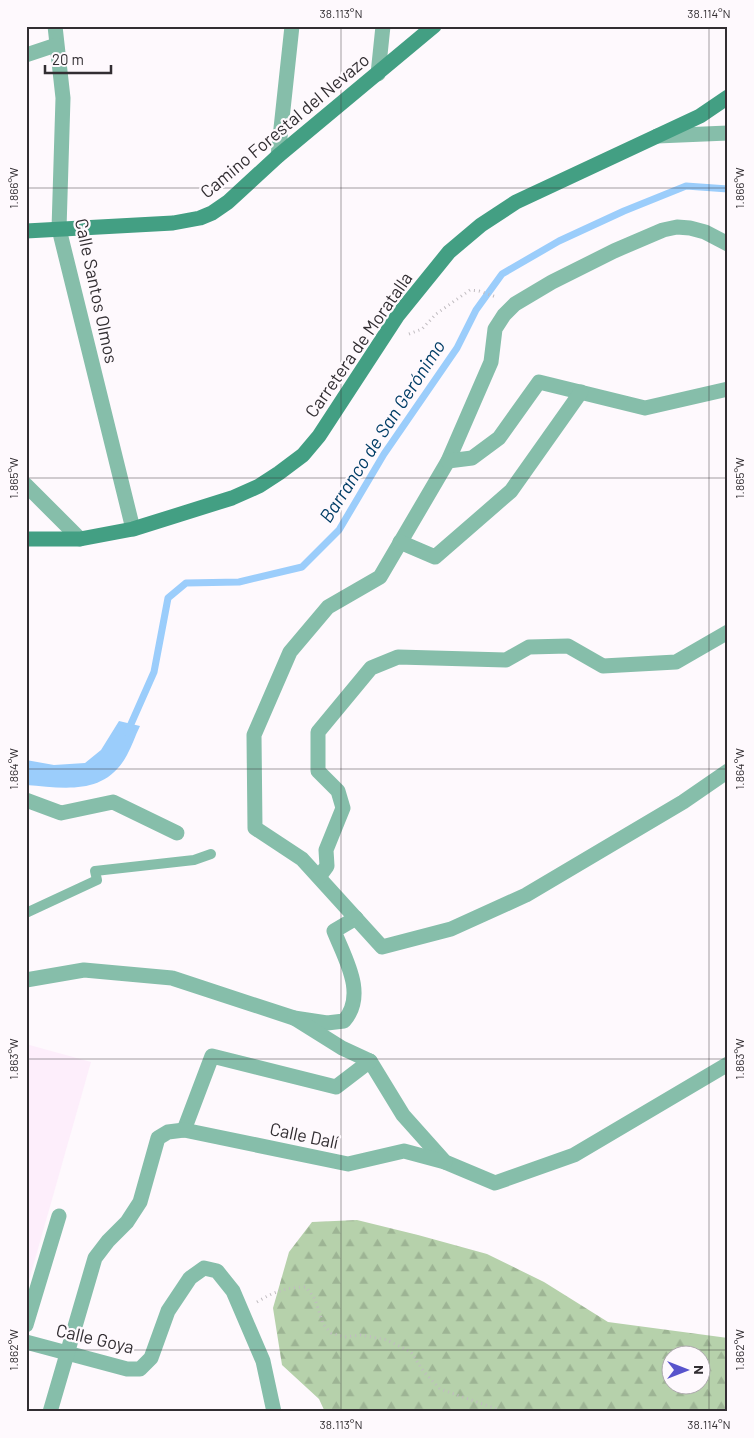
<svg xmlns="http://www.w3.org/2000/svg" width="754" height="1438" font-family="Barlow,sans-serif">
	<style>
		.built { fill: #fdeefb }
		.forest { fill: url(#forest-firs); fill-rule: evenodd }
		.water { fill: #9bcdfb }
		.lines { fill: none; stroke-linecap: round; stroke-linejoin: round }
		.stream { stroke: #9bcdfb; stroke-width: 7 }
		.path { stroke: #c0bcc0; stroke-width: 3; stroke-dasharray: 1 4; stroke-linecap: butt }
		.lane { stroke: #86beaa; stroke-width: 10 }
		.street { stroke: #86beaa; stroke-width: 15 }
		.secondary { stroke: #439f83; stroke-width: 15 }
		.ticks { fill: none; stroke: #322e32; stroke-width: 1; stroke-opacity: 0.45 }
		.labels { text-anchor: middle; stroke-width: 4.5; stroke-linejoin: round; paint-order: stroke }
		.street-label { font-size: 18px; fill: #322e32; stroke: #fef9fd }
		.water-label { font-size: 19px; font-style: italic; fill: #003d66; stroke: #fef9fd }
		.neatline { fill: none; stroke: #322e32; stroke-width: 2 }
		.ticks-label { font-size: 12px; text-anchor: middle; fill: #322e32 }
	</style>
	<defs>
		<pattern id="forest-firs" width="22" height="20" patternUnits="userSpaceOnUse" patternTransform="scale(1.25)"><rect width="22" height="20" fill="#b6d1ab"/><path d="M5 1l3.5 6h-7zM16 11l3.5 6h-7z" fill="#9db494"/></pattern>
	</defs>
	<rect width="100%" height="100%" fill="#fef9fd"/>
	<path class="built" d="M26,1044L91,1062L26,1291Z"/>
	<path class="forest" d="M357,1220L418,1235L487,1254L544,1282L608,1322L728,1338V1412H325L319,1399L282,1365L273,1308L289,1252L312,1222ZM672,1356H702V1386H672Z"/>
	<path class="water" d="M119,721L140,726C135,736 132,746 127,755C105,796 65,788 26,785V760L54,765L85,763L101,750Z"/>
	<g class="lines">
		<path class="stream" d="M127,733L154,672L168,598L186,583L239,582L302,567L339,530L384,454L457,348L476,310L502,274L559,241L624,211L686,186L728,189"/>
		<g class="path">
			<path d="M409,334L422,329L436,314L470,290L479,291L496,297"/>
			<path d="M257,1302C273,1292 287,1287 306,1287L315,1299L323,1324L331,1333L345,1337L361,1335L387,1340L411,1352L424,1372L440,1389L505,1412"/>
		</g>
		<path class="lane" d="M26,913L97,880L95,871L194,860L211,854"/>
		<g class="street">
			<path d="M55,26L63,98L59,229L133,529"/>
			<path d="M26,55L56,45"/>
			<path d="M378,74L383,26"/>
			<path d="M657,136L728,133"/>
			<path d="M278,156L292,26"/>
			<path d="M728,244L705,232L690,228L677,227L663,230L614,251L552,282L515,304L504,315L495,329L491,362L448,461L380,577L328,607L290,652L254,735L255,828L302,859L382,947L451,929L526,895L683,802L728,771"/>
			<path d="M448,461L472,458L499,438L539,382L645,408L728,389"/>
			<path d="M26,485L80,539"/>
			<path d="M400,542L435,557L511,491L581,392"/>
			<path d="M26,800L61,813L113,802L177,833"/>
			<path d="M319,877L327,866L326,850L343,808L338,791L318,771V732L371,668L398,657L506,660L529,647L568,646L603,666L676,662L728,632"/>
			<path d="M26,980L84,970L172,978L294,1018L327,1023L344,1021C367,994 345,959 334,931L356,918"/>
			<path d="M294,1018L342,1048L370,1061L403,1115L445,1162L495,1183L574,1155L728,1064"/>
			<path d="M184,1130L212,1056L336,1087L370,1061"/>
			<path d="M26,1325L59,1216"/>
			<path d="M26,1342L127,1369H140L151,1358L168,1311L190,1278L204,1268L217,1271L233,1291L263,1361L274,1412"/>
			<path d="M50,1412L95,1258L108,1241L127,1222L140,1202L158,1138L168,1132L184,1130L348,1164L404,1151L445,1162"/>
		</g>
		<g class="secondary">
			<path d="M26,231L173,223L200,218L212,213L228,202L278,156L434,26"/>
			<path d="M26,539H80L133,529L232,498L259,486L279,473L303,455L319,436L398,315L449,252L481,225L516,202L700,116L728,97"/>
		</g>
	</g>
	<path class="ticks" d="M341,26V1412M709,26V1412M26,188H728M26,478H728M26,769H728M26,1059H728M26,1350H728"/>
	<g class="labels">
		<g class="street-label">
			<text transform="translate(285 126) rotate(-40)" y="6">Camino Forestal del Nevazo</text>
			<text transform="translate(96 291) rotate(78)" y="6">Calle Santos Olmos</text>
			<text transform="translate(359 345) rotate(-55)" y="6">Carretera de Moratalla</text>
			<text transform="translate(304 1136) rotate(12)" y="6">Calle Dalí</text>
			<text transform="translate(95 1339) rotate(13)" y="6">Calle Goya</text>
		</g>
		<g class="water-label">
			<text transform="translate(382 431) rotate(-57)" y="7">Barranco de San Gerónimo</text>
		</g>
	</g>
	<rect width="754" height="1438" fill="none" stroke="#fef9fd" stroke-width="55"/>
	<g transform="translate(686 1370) rotate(90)"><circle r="24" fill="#fef9fd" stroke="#aca8ac"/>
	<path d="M0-4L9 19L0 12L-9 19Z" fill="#5854cc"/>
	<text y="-8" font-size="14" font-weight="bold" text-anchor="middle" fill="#322e32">N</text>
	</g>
	<path d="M45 65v8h66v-8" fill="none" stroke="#322e32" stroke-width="2.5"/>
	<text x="52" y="65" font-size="15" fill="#322e32" stroke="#fef9fd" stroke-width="4" paint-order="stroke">20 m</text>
	<rect x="28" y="28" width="698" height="1382" class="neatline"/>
	<g class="ticks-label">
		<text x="341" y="18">38.113°N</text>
		<text x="709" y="18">38.114°N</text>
		<text transform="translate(740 188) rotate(-90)" y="4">1.866°W</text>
		<text transform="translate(14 188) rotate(-90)" y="4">1.866°W</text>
		<text transform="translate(740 478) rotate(-90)" y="4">1.865°W</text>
		<text transform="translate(14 478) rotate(-90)" y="4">1.865°W</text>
		<text transform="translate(740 769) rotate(-90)" y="4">1.864°W</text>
		<text transform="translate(14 769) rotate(-90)" y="4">1.864°W</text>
		<text transform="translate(14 1059) rotate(-90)" y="4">1.863°W</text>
		<text transform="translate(740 1059) rotate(-90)" y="4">1.863°W</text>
		<text transform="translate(740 1350) rotate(-90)" y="4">1.862°W</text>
		<text transform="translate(14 1350) rotate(-90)" y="4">1.862°W</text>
		<text x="341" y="1429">38.113°N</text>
		<text x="709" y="1429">38.114°N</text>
	</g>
</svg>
